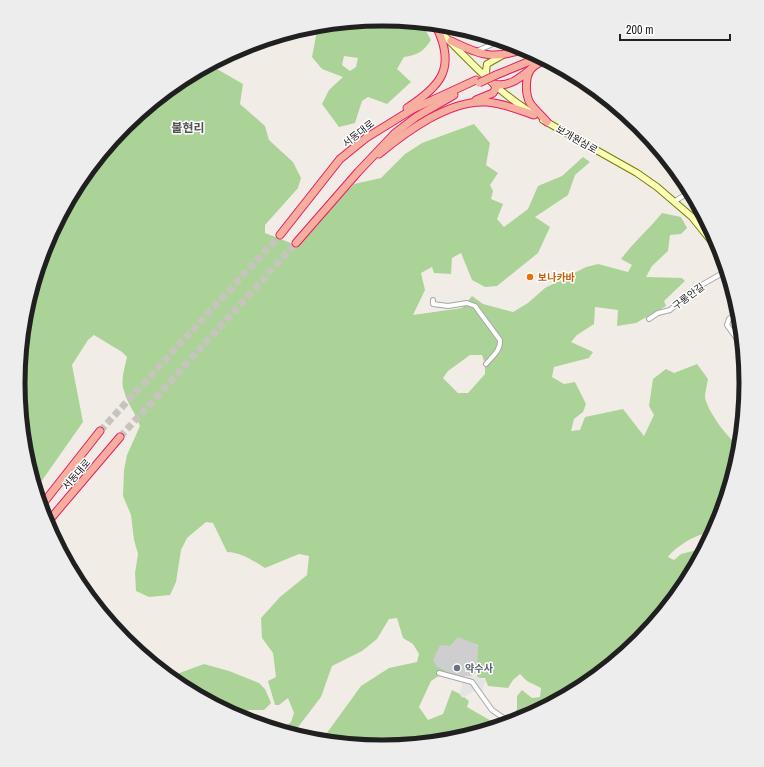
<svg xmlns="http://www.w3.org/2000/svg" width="764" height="767" font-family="'Archivo Narrow','Noto Sans KR',sans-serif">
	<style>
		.religious { fill: #cecece }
		.forest { fill: #abd398; fill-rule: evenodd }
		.parking { fill: #e4e4e4 }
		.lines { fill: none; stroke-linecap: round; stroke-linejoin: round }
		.trunk-tunnel { stroke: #c7c4be; stroke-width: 7; stroke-dasharray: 7 3.5; stroke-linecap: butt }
		.minor-casing { stroke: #a7a7a7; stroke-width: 6 }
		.secondary-casing { stroke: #757f00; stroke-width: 8 }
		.trunk-casing { stroke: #e71b67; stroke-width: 9 }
		.minor { stroke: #fff; stroke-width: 4 }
		.secondary { stroke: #fcfeb8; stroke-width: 6 }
		.trunk { stroke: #f6ae9e; stroke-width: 7 }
		.trunk-bridge-casing { stroke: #e71b67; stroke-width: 9; stroke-linecap: butt }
		.trunk-bridge { stroke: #f6ae9e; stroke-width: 7 }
		.food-dot { fill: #e8710a; stroke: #fff; stroke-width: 1.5 }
		.worship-dot { fill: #6b7280; stroke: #fff; stroke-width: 1.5 }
		.labels { text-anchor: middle; stroke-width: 3; stroke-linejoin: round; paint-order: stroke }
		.street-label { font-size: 10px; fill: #202020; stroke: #fff }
		.food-label { font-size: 10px; font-weight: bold; fill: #c56008; stroke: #fff; text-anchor: start }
		.worship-label { font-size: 10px; font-weight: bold; fill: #5b616d; stroke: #fff; text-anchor: start }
		.quarter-label { font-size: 12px; font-weight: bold; fill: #535353; stroke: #fff }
		.rim { fill: none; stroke: #202020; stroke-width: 5 }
	</style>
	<rect width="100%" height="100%" fill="#f1ede6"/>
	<path class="religious" d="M462,635L474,640L480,650L479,663L475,674L471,676L463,677L437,671L432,659L438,644Z"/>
	<g class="forest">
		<path d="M382,20L419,23L423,26L431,40C424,51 418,55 404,57L397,69L411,82L387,104L368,97L362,101L355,123L339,127L322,104L329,90L343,77L322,69L312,57L316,36L317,26ZM344,56L358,58L356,67L350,71L342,65Z"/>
		<path d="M210,65L243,84L240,104L265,126L269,140L293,162L301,178L298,188L265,225V233L296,245L354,184L381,178L405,154L422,143L474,124L490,143L486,165L498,173L490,185L493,191L491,199L503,204L497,219L504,227L528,209L538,186L562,176L583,157L590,162L575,175L568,195L535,217L550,227L538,253L497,286L485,287L472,280L461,253L452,258L451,274L434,273L432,267L421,273L425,290L413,315L462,308L472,296L483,304L513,312L528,303L545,288L586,267L598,264L628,272L632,265L621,259C634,242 649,229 662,213L681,217L687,228L681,234L670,235L668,251L652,266L646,277L682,278L685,281L664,301L666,306L636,323L617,326L618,310L595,307L594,324L577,335L571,342L593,352L589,358L554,367L552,377L564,384L575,382L586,404L583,412L574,419L571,431L580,430L585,417L623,409L644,436L654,415L649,406L653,379L666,369L674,373L697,364L708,379C707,385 705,392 705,398C708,411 728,440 740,446L739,455L718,523L713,533C700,531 675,547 668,557L674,560L681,554L705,548L685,586L639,641L584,686L521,720L510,723L517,709V696L522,690L532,698L540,697L541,688L527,681L520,674L513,680L508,688L488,686L485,678H477L478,645L458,637L450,646L440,645L433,660L437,667L446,671L431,681L419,707L428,720L443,714L452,690L460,694L469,701L467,707L500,726L453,741L382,747L321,741L361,686L389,668L417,662L419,654L413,644L403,638L397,618L389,619L377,639L362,651L332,666L321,697L292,735L279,731L291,722L294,713L288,698L279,705H275L268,681L276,677L273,653L262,638L261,618L280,597L307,575L309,556L299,554L265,568C253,561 241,552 227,552L213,523L206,522L187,538L181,550L176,582L170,595L149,597L136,591L135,573L138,554L134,540L131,515L123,496L124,470L127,455L140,426C136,414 127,403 124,391C120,381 125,367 127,357L122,352L94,335L88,340L72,365L83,422L36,489L25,454L18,383L25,312L46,244L79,181L125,126L166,92L194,80V73ZM470,355H482L485,364V374L468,393H458L443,378L448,371Z"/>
		<path d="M204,664L229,671L259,683L265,689L271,703L264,710H249L234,715L180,686L170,678L174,675Z"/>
	</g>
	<path class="parking" d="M464,676H475L486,680L482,690L472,692L463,698L460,695Z"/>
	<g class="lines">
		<g class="trunk-tunnel">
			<path d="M100,431L280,235"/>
			<path d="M120,437L296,243"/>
		</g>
		<defs>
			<g id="minor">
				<path d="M509,43L513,53"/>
				<path d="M477,51L497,42H503"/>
				<path d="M675,201L690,192"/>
				<path d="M433,300V304L448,306L467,303L475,306L500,340C501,350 492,357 486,364"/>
				<path d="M739,312L729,319L727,325L742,346"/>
				<path d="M649,319L658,313L670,310L693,290L726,271"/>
				<path d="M439,673L472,682L492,710L511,723"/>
			</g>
			<g id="secondary">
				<path d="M433,25C464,54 492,88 529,111"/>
				<path d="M487,77L486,71L487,64L503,55"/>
				<path d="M543,120L637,173L657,187L692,217L721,253"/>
			</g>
			<g id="trunk">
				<path d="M451,41C480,55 493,60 524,49"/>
				<path d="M545,60C541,62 534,65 531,69C525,77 525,94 530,103C535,110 542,116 547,122"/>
				<path d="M496,75L540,57"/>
				<path d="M476,100L493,93L496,88L494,84C509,88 521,77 532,68"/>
				<path d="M407,108C441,86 456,68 437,28"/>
				<path d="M379,154C407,131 449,100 486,102C503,103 519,110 534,115"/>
				<path d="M280,235L340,159L366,138L413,109L476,80"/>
				<path d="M296,243L358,172L395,133L416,117L454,95"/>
				<path d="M41,506L100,431"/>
				<path d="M46,524L120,437"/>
			</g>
		</defs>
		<use href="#minor" class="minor-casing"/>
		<use href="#secondary" class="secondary-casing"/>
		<use href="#trunk" class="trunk-casing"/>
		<use href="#minor" class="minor"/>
		<use href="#secondary" class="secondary"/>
		<use href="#trunk" class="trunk"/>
		<defs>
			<path id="trunk-bridge" d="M479,83L496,75"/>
		</defs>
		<use href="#trunk-bridge" class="trunk-bridge-casing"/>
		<use href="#trunk-bridge" class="trunk-bridge"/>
	</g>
	<circle class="food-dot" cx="530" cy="277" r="4"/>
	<circle class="worship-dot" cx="457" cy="668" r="4"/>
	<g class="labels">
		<g class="street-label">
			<text transform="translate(358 133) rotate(-38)" y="4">서동대로</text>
			<text transform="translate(577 139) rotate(30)" y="4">보개원삼로</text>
			<text transform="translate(688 296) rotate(-37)" y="4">구롱안길</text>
			<text transform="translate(76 474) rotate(-49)" y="4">서동대로</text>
		</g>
		<g class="food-label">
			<text x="538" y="281">보나카바</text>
		</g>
		<g class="worship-label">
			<text x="465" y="672">약수사</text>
		</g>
		<g class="quarter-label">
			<text x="188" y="132">불현리</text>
		</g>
	</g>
	<path d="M0 0H764V767H0ZM25 383a357 357 0 1 1 714 0a357 357 0 1 1-714 0Z" fill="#ededed" fill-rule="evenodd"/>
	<path class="rim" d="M25 383a357 357 0 1 1 714 0a357 357 0 1 1-714 0Z"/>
	<path d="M620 34v6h110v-6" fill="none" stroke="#202020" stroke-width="2"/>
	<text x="626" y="34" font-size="12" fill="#202020" stroke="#ffffff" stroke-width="3" paint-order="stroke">200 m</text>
</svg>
